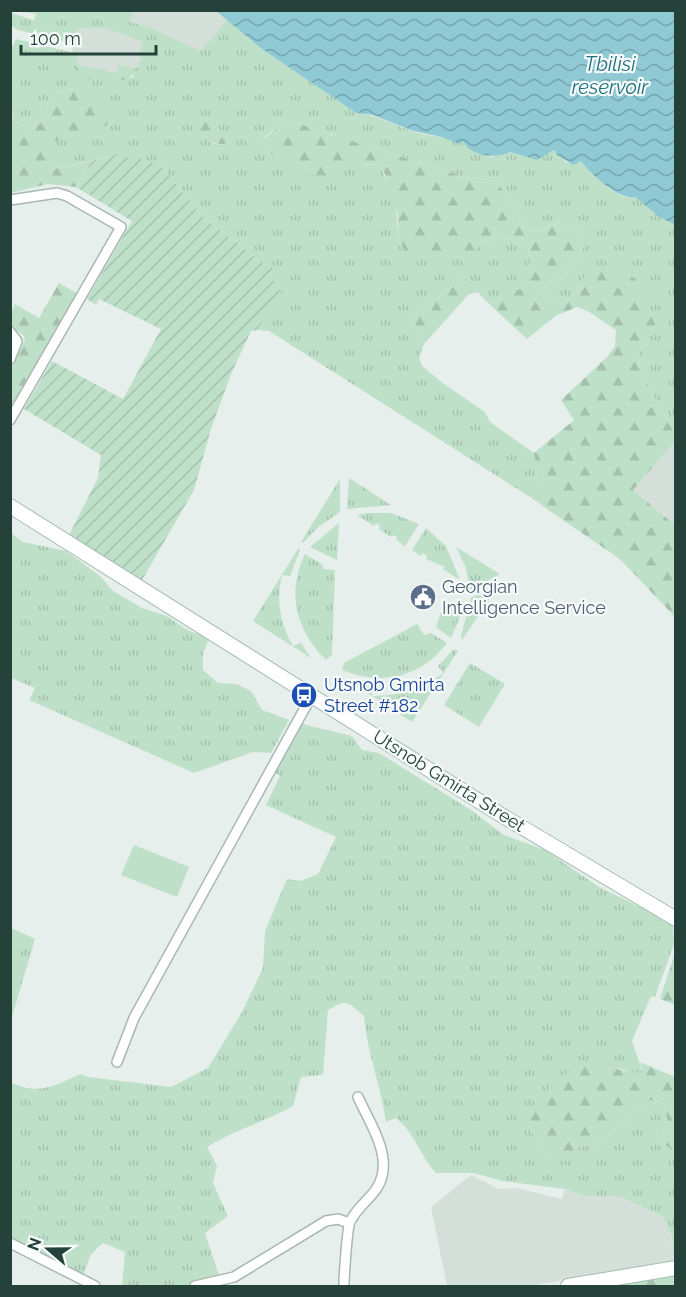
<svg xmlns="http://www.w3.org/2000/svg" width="686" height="1297" font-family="Raleway,sans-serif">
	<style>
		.built { fill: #d4dfda }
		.grass { fill: url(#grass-tufts); fill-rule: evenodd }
		.forest { fill: url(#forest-firs) }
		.garden { fill: url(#garden-furrows) }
		.pitch { fill: #bfe0c8 }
		.water { fill: url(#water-waves) }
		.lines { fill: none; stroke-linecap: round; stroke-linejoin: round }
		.street-casing { stroke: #a8b8b2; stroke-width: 12 }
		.secondary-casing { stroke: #a4bbb3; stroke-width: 16 }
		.street { stroke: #fff; stroke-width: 9 }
		.secondary { stroke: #fff; stroke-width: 14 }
		.labels { text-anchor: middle; stroke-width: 4.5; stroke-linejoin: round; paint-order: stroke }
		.service-label { font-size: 18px; fill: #4e5e75; stroke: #f7fbf9; text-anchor: start }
		.transit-label { font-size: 18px; fill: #164399; stroke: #f7fbf9; text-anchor: start }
		.street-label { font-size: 18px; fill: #24423a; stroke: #f7fbf9 }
		.water-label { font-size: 20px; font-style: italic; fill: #1c6f80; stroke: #f7fbf9 }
	</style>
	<defs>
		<pattern id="grass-tufts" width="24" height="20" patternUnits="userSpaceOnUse" patternTransform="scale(1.5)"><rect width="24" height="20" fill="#bfe0c8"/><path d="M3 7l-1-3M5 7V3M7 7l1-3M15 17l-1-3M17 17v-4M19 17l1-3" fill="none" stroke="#a4c1ad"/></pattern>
		<pattern id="forest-firs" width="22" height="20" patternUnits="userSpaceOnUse" patternTransform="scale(1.5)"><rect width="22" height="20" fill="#bfe0c8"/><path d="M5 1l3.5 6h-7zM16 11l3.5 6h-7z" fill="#a4c1ad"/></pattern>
		<pattern id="garden-furrows" width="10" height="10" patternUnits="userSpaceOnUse" patternTransform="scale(1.5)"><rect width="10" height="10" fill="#bfe0c8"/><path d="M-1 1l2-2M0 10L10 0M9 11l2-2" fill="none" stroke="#a4c1ad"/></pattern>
		<pattern id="water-waves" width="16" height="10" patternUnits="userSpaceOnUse" patternTransform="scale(1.5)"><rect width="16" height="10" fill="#8ec9d4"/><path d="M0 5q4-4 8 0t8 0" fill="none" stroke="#74a5ad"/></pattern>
	</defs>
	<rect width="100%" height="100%" fill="#e6efeb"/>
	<g class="built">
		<path d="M133,10L216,11L227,20L200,51L128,22Z"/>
		<path d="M105,28L143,42L138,56L143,58L139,69L120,64L117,73L77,64L79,55L72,53L76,29Z"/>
		<path d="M675,440V525L633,490Z"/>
		<path d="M471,1175L499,1189L516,1188L562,1199L565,1189L586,1196H619L663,1217L671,1234L674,1261L529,1286H447L431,1207Z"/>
	</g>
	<g class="grass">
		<path d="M21,11H133L129,22L149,27L200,51L227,20L262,49L356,113C378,115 394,125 414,132C429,137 446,135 459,144L463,140L490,157L510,152L523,156L547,154L552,149L567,163L581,161C591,174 619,202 635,197L658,216L675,225V433C666,416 640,377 639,359C639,347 649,334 656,324L586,273L576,295L560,305L538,288L562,278L584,247L577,230L557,223L537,232L522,227L513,204L496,181L464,177L287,120L263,138L270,153L283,159L344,169L363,164L377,165C394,184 398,214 398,239L474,250L499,235L528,247L531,260L520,290L487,302L464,278L410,318L424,344L419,358L422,366L444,384L485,412L490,422L534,453L538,480L545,494L541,504L269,331L257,330L281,294L270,277L276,270L266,265L204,218L161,166L112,156L54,169L41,144L103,127L118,119L71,90L49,96L44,122L27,129L14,120L11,105L10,45L13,46L16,39L79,54L77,64L132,78L142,58L138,56L143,42L105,28L77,29L74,44L18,30L11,25V13L34,20L36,14ZM193,123L230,143C210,148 204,138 193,123Z"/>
		<path d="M349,478L391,505L347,509Z"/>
		<path d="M340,479V512L317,528L303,543L301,542Z"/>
		<path d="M367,513H391L419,524L405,546L396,540L397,537L393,535L391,537L379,529L380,526L376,523L374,526L357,515Z"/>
		<path d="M339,523L337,560L310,547Z"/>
		<path d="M426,528L446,546L460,580L443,569L445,567L426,559L427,556L423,553L421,556L412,550Z"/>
		<path d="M11,533L23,542L66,551L100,576L113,591L142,608L167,616L187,630L209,638L203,654V670L218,683L236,684L251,691L262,710L289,720L271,753L253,752L194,773L29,700L35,688L11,678Z"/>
		<path d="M456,547L500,574L470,591L466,568Z"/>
		<path d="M298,549L300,550L290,576L282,575C276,600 280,624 293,646L301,643L311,658L253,621Z"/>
		<path d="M305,554L323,565V569L335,570L332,655L326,660C296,630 286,593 305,554Z"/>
		<path d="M501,582L462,640L461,636L471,598Z"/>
		<path d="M463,600L459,619L451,638L436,627L441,612Z"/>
		<path d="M417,624L424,635L431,633L447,643C420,678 382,686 342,670L344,663Z"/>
		<path d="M454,649L458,651L412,722L354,684L372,687V696C397,696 424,690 443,673L438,666Z"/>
		<path d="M470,663L505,684L479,727L444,705Z"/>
		<path d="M302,724L352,736L362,750L379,753L471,810L504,835L545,850L599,887L673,923L674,944L655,997L651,996L632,1041L643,1073L635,1074L618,1068L528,1126L549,1157L577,1147L598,1144L650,1100L665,1104L667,1120L661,1141L675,1153V1263L671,1234L663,1217L619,1196H586L565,1189L502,1181L474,1173H436C420,1156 415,1133 396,1118L386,1122C381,1085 367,1054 364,1016C348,1002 348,998 328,1010L323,1075L301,1077L293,1106C265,1122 234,1130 207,1147L217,1166L213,1183L228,1216L205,1233L220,1278L188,1286H122L125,1252L103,1243L91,1254L82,1278L11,1241L10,1082C40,1096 53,1086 81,1074L88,1077L171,1087L208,1068L242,1012L263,968L265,931L287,879L300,881L318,874L336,837L266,805L280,776L274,772Z"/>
		<path d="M11,928L35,939L11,1020Z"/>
	</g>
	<g class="forest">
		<path d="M77,64L117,73L119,64L139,69C122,89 98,82 76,74Z"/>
		<path d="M71,90L105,102L119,119L103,127L42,145L54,169L92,161L76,187L48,184L11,193L10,105L14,120L27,129L44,122L49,96Z"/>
		<path d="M202,120C216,124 223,130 230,143C209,147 204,138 192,123Z"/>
		<path d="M287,120L464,177L496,181L513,204L522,227L537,232L557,223L577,230L584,247L562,278L538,288L560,305L576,295L586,273L596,266L635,278L646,297L656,324C649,334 639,347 639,359C640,377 666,416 675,433L676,440L633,490L675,525V617L620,559L541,505L544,494L538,480L534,453L574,420L561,400L607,357L615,346L616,330L589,312L577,307L555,316L527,339L487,302L520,289L531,260L528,247L499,235L474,250L421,257L408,255L398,239V216L385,174L377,165L363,164L325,176L309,175L270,153L263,139Z"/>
		<path d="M464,278L479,292L469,294L424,344L410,318Z"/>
		<path d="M59,283L80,295L11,410L10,369L25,340L24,336L11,326V313L15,304L39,318Z"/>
		<path d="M675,953L676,1005H675L660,999Z"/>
		<path d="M640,1062L675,1077V1153L661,1141L667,1120L665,1104L650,1100L598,1144L577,1147L565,1161L549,1157L528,1126C539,1097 566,1060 602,1065C615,1067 630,1075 643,1072Z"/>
		<path d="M675,1273V1286H602Z"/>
	</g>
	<path class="garden" d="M112,156L142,159L161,166L204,218L266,265L277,270L271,277L282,294L257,330L251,331L231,374L211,429L194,490L142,580L69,535L98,478L101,455L24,409L52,361L123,399L161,329L99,299L96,305L87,299L132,221L76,187L92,161Z"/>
	<path class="pitch" d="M134,845L189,867L177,897L121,875Z"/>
	<path class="water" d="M216,11H675V225L658,216L635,197C620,201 590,174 581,161L573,165L557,155L554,150L537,160L510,152C496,159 471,157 463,141L459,144L442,137L413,131L373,115L356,113L262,49Z"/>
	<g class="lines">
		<defs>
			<g id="street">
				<path d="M10,200L57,193L67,196L121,227L10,420"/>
				<path d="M10,332L17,341L10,359"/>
				<path d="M117,1062L134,1018L312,695"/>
				<path d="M10,1243L95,1286"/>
				<path d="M195,1286L234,1277L326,1221L338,1219L349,1223"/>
				<path d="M344,1286C344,1277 347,1229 350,1222C358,1204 378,1195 382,1176C389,1150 368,1120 358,1097"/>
			</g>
			<g id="secondary">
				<path d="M10,506L498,813L676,919"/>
				<path d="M568,1286L676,1268"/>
			</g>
		</defs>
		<use href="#street" class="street-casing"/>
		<use href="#secondary" class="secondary-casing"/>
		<use href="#street" class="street"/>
		<use href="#secondary" class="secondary"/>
	</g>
	<defs>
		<symbol id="civic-disc" viewBox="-11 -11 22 22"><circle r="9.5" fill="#5c6f8a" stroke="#f7fbf9"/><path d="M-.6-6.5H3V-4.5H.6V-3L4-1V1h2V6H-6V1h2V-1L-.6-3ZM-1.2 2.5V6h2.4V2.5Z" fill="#fff"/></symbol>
		<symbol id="bus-disc" viewBox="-11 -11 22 22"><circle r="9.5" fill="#1a4fb4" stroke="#f7fbf9"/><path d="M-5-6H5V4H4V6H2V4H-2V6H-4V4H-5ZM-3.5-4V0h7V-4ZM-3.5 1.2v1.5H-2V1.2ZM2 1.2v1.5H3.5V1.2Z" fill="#fff"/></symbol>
	</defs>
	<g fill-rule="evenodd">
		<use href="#civic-disc" x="408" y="582" width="30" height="30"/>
		<use href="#bus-disc" x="289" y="680" width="30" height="30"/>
	</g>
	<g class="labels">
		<g class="service-label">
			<text x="442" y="593">Georgian<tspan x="442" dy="21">Intelligence Service</tspan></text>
		</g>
		<g class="transit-label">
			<text x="324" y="691">Utsnob Gmirta<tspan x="324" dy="21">Street #182</tspan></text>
		</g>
		<g class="street-label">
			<text transform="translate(449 781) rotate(32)" y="6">Utsnob Gmirta Street</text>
		</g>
		<g class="water-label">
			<text x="610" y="71">Tbilisi<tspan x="610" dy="23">reservoir</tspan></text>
		</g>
	</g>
	<rect width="686" height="1297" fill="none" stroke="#24423a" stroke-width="24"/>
	<g transform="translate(48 1249) rotate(290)" stroke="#f7fbf9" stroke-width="4.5" paint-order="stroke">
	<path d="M0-4.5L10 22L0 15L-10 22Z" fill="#24423a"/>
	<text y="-9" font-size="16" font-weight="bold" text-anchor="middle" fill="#24423a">N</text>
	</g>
	<path d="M21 45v9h135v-9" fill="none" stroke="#24423a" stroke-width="3"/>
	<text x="30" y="45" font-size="18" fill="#24423a" stroke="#f7fbf9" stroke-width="4.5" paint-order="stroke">100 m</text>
</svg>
